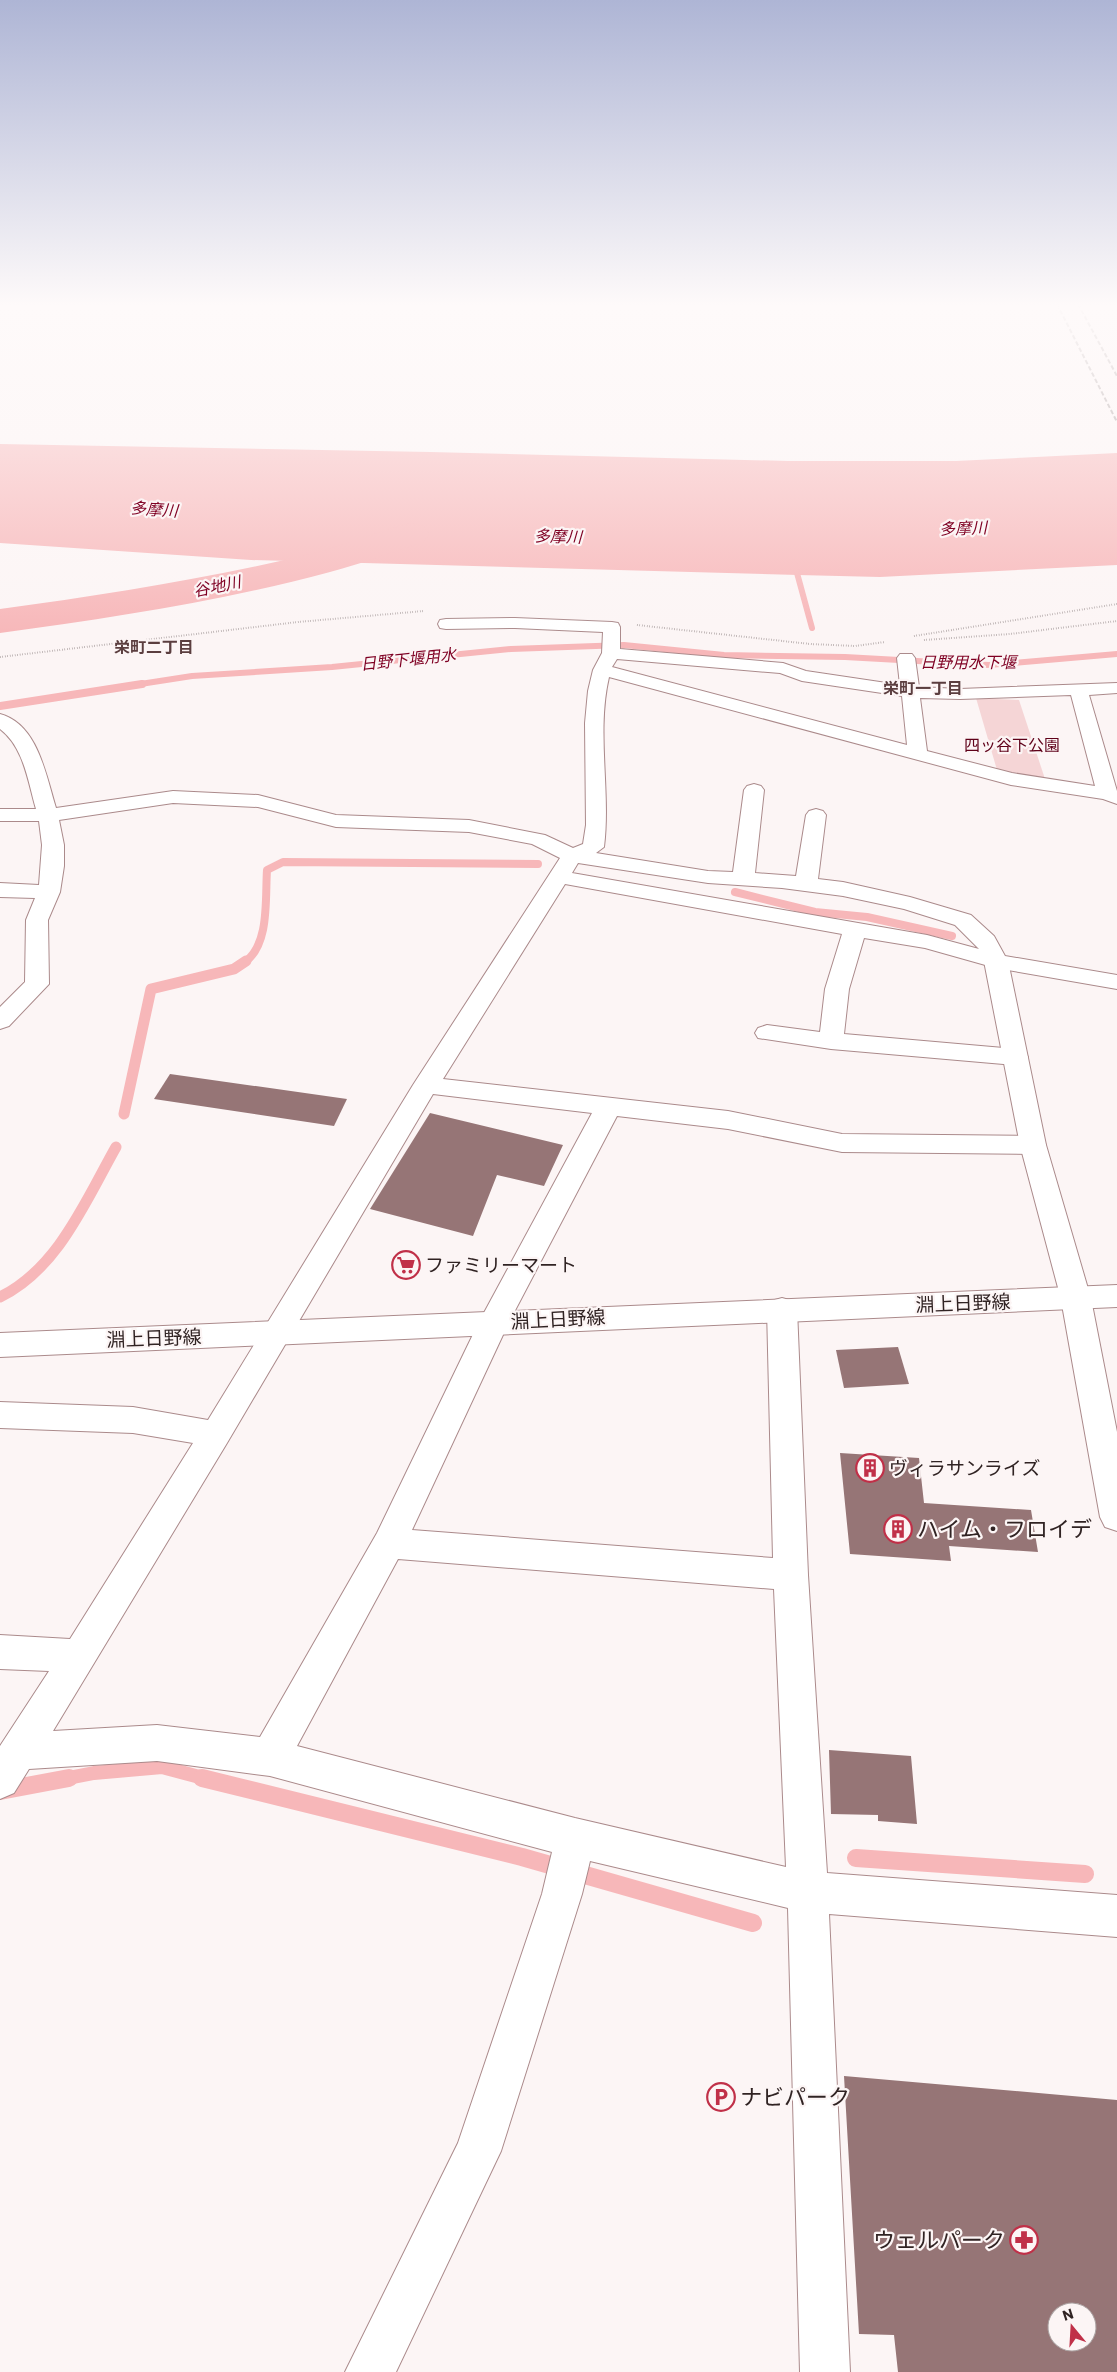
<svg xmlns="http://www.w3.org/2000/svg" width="1117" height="2372" font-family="Commissioner,'Noto Sans JP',sans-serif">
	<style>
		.green { fill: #f5d5d6 }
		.water { fill: #f7b7b9 }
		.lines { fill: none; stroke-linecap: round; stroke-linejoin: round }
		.stream-far4 { stroke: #f7b7b9; stroke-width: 6 }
		.stream-far3 { stroke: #f7b7b9; stroke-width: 8 }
		.stream-far2 { stroke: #f7b7b9; stroke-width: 11 }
		.stream-far1 { stroke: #f7b7b9; stroke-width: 14 }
		.stream { stroke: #f7b7b9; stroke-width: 18 }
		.river { fill: #f7b7b9; fill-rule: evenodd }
		.building { fill: #967576; fill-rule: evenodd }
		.minor-casing { stroke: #ab8a8b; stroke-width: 2 }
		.tertiary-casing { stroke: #ab8a8b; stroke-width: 2 }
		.secondary-casing { stroke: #ab8a8b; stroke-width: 2 }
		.path { stroke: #8d8282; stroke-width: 2; stroke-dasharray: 0.5 2; stroke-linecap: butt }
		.minor { fill: #fff; fill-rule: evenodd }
		.tertiary { fill: #fff; fill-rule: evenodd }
		.secondary { fill: #fff; fill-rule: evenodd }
		.rail { stroke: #a09696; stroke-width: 2; stroke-dasharray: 4.5 2.5; stroke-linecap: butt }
		.labels { text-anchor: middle; stroke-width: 4.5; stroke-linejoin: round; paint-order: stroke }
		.far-water-label { font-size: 16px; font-style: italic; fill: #7f0023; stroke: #fcf5f5 }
		.far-neighbourhood-label { font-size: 16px; font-weight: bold; fill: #5b3e3f; stroke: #fcf5f5 }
		.far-park-label { font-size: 16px; fill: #5f0119; stroke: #fcf5f5 }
		.poi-label { font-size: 19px; fill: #302323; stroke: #fcf5f5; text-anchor: start }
		.street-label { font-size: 19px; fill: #302323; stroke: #fcf5f5 }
		.near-poi-label { font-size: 22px; fill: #302323; stroke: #fcf5f5; text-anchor: start }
	</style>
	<rect width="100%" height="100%" fill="#fcf5f5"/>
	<path class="green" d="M976,698L1019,700L1045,779L997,770Z"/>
	<path class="water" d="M0,444L430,452L788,461H956L1117,453V565L880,577L798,575L251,560L0,543Z"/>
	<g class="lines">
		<g class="stream-far4">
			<path d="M794,562L812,628"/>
			<path d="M134,685L192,676L332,667L511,649L624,645L724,655L845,657L989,665L1117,654"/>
		</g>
		<g class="stream-far3">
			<path d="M0,706L142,684"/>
			<path d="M735,892L815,912L867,917L952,936"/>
			<path d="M245,962C270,944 265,898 267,870L283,862L538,864"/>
		</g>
		<g class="stream-far2">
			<path d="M124,1114L151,989L234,969L246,961"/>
			<path d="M0,1297C58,1269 86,1200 116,1147"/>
		</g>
		<path class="stream-far1" d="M63,1779L94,1773L162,1767L207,1779"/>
		<g class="stream">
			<path d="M202,1778L522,1857L753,1923"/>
			<path d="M0,1791L69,1778"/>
			<path d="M856,1858L1085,1874"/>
		</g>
		<path class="river" d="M411,523L424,526L429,534L424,542C392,552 361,564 330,572C222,601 111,618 0,633V609C103,595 205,579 306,555C342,547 375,532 411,523Z"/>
	</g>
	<g class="building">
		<path d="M170,1074L347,1099L334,1126L154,1099Z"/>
		<path d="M430,1113L563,1145L544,1186L497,1175L473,1236L370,1209Z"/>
		<path d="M898,1347L909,1384L844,1388L836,1350Z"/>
		<path d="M840,1453L919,1458L924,1503L1031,1510L1038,1552L949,1546L951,1561L850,1554Z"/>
		<path d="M829,1750L911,1756L917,1824L878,1821V1815L831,1814Z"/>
		<path d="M844,2076L1117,2100V2372H898L894,2335L859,2334ZM1057,2312H1087V2342H1057Z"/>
	</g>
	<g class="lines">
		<defs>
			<path id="minor" d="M515,618L612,622L618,623L620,627V649L783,663L806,671L900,685L897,658L900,654H912L915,658L919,687L960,689L1117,683V693L1089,695L1117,791V804L1103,799L1011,785L609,677C596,733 611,791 604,847L596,853L708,871L733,872L744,790L747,786L754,784L761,786L764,790L755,873L796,876L806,815L809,811L816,809L823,811L826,815L818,879L843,882L910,897L971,915L994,936L1005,956L1117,975V989L996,968L925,948L864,938L849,989L844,1034L1015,1049L1024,1051L1028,1057L1024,1063L1015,1065L831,1049L758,1038L755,1033L758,1028L767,1025L820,1032L825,989L842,934L565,884L443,1079L728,1111L842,1134L1033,1136L1042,1139L1046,1145L1042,1151L1033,1154L842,1152L728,1129L617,1116L509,1322L412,1530L773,1558L767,1309L771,1301L782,1298L793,1301L797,1309L808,1575L827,1873L1117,1895V1937L829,1914L850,2372H800L788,1908L590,1861L582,1894L501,2151L396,2372H345L458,2143L542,1894L552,1852L270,1776L157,1761L29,1769L14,1793L0,1799V1746L49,1671L0,1669V1635L70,1639L193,1443L133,1433L0,1428V1402L133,1407L208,1420L413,1085L560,858L532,844L469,832L336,827L258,807L173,803L59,820L64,845V866L60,892L48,920L49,984L9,1026L0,1029V1007L25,982L26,920L35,898L0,897V883L39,885L42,845L39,821H0V809H36C28,782 24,747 0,729V714C38,724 46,776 56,808L173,791L258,795L336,815L469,820L545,835L573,848L583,844L586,825L585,723L588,691L593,670L602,653L603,632L515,628L446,629L440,628L438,624L440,620L446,619ZM617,659L780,673L802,681L902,696L907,745L612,667ZM1071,695L1095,786L1012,773L927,751L920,698L960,699ZM578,863L708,883L782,888L843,896L904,909L955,925L979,949L927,935L572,873ZM433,1094L592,1113L479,1322L377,1533L260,1737L157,1725L53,1731L227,1443ZM398,1559L774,1589L786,1867L575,1818L297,1746Z"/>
			<path id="tertiary" d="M996,954L1004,956L1008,961L1046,1145L1091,1299L1117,1432V1531L1105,1527L1100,1517L1061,1299L1020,1145L984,961L988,956Z"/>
			<path id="secondary" d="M1117,1285V1307L0,1357V1333Z"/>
		</defs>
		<use href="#minor" class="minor-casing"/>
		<use href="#tertiary" class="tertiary-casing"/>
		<use href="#secondary" class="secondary-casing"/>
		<g class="path">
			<path d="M637,625L810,644L855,646L885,642"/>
			<path d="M914,636L1117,604"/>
			<path d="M924,640L1010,634L1117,621"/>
			<path d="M0,657L298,622L424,611"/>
		</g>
		<use href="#minor" class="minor"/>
		<use href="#tertiary" class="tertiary"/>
		<use href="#secondary" class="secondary"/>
		<g class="rail">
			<path d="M1057,304L1117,422"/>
			<path d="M1078,304L1117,376"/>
		</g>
	</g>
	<linearGradient id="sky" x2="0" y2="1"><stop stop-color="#aeb5d5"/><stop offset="0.48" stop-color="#fefafa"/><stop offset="1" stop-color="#fefafa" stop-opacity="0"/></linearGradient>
	<rect width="1117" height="636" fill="url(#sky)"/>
	<defs>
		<symbol id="supermarket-ring" viewBox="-11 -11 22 22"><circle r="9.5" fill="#fcf5f5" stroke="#c03048" stroke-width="1.5"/><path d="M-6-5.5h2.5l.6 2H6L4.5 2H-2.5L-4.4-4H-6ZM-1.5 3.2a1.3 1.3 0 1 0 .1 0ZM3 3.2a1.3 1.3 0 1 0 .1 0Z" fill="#c03048"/></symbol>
		<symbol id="building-ring" viewBox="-11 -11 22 22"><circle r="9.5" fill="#fcf5f5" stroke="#c03048" stroke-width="1.5"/><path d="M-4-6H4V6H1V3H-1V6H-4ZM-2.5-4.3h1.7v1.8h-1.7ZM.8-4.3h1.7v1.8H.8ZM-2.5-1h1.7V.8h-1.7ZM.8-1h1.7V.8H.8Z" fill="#c03048"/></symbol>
		<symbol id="parking-ring" viewBox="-11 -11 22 22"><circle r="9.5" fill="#fcf5f5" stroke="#c03048" stroke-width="1.5"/><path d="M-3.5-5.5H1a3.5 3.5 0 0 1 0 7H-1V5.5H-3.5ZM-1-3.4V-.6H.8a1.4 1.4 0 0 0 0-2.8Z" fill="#c03048"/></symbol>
		<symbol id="pharmacy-ring" viewBox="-11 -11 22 22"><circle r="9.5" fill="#fcf5f5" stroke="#c03048" stroke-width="1.5"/><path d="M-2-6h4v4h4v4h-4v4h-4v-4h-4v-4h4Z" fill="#c03048"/></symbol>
	</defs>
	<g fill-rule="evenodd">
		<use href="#supermarket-ring" x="390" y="1249" width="32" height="32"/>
		<use href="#building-ring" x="854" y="1452" width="32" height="32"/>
		<use href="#building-ring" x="882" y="1513" width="32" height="32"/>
		<use href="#parking-ring" x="705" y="2081" width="32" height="32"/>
		<use href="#pharmacy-ring" x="1008" y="2224" width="32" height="32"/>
	</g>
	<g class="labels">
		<g class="far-water-label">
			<text transform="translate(154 509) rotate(4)" y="6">多摩川</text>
			<text transform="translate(963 528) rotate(-2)" y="6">多摩川</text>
			<text transform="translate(558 536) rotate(2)" y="6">多摩川</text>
			<text transform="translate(217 586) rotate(-12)" y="6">谷地川</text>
			<text transform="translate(408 659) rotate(-6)" y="6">日野下堰用水</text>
			<text x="968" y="668">日野用水下堰</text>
		</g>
		<g class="far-neighbourhood-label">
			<text x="154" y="653">栄町二丁目</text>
			<text x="923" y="694">栄町一丁目</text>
		</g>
		<g class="far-park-label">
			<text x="1012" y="751">四ッ谷下公園</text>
		</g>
		<g class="poi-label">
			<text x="425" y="1272">ファミリーマート</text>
			<text x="889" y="1475">ヴィラサンライズ</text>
		</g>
		<g class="street-label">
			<text transform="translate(963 1303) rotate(-2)" y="7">淵上日野線</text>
			<text transform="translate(558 1319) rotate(-3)" y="7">淵上日野線</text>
			<text transform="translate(154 1338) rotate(-2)" y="7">淵上日野線</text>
		</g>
		<g class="near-poi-label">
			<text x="917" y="1537">ハイム・フロイデ</text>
			<text x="740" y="2105">ナビパーク</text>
			<text x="1005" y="2248" text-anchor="end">ウェルパーク</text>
		</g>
	</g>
	<g transform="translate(1072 2327) rotate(342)"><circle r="24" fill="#fcf5f5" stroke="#aaa1a1"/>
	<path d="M0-4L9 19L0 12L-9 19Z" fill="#c03048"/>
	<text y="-8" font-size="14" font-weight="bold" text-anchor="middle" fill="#302323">N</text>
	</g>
</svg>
